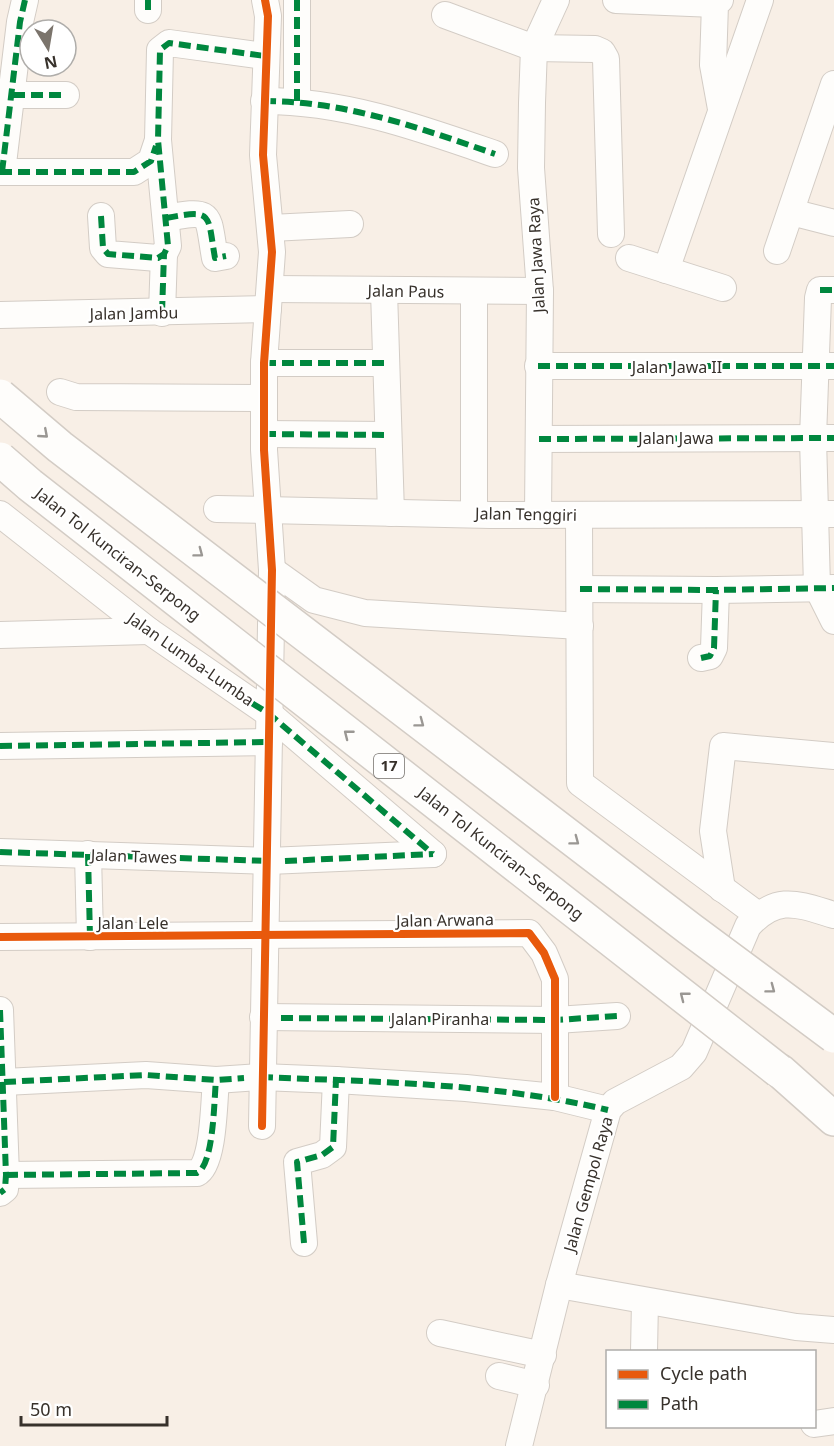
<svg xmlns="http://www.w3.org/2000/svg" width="834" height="1446" font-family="'Noto Sans',sans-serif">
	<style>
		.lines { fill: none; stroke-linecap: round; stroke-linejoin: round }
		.minor-casing { stroke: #d3ccc5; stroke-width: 28 }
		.highway-casing { stroke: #d3ccc5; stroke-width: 36 }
		.minor { stroke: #fefdfb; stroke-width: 26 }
		.highway { stroke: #fefdfb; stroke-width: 33 }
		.highway-bridge-casing { stroke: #d3ccc5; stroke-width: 36; stroke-linecap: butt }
		.highway-bridge { stroke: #fefdfb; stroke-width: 33 }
		.quiet { stroke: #00873e; stroke-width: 6; stroke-dasharray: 12 6; stroke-linecap: butt }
		.cycleway-casing { stroke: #fff; stroke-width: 11 }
		.cycleway { stroke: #e8590c; stroke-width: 8 }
		.oneway { stroke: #9a9793 }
		.labels { text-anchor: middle; stroke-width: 4.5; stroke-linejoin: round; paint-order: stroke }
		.shield { fill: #fff; stroke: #736f6b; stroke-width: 1.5 }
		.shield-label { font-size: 15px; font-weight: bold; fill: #37312b }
		.street-label { font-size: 16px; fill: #37312b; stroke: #fff }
	</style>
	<rect width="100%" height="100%" fill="#f8efe6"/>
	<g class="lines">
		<defs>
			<g id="minor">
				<path d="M148,0V10"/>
				<path d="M616,0L715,4"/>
				<path d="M720,0L715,4L713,65L721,109"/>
				<path d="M445,15L534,48L595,49L602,52L606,59L611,234"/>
				<path d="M13,95H66"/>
				<path d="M264,101C345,101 420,128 495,154"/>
				<path d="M297,101V0"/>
				<path d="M0,172H134L151,161L158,140"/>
				<path d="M2,172L20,22L25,0"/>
				<path d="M791,212L834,223"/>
				<path d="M101,216L103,248L108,254L158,258L164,254L168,246L158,140L160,50L169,43L265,56"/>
				<path d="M166,218C214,209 207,213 215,258L226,256"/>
				<path d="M271,228L350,224"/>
				<path d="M777,251L834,84"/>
				<path d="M629,258L723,288"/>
				<path d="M666,270L760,0"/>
				<path d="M271,289L540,291"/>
				<path d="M834,290H820L818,298L813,438L817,587L834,621"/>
				<path d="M384,291L391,513"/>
				<path d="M162,313L164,254"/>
				<path d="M0,315L268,309"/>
				<path d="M264,363H386"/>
				<path d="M538,366H834"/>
				<path d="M60,392L76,397L264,398"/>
				<path d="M264,434L388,435"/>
				<path d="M539,439L834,438"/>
				<path d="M217,509L490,515L834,514"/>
				<path d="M474,513V292"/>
				<path d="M0,514L149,631L268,713L433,854"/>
				<path d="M538,515L540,291L531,168L532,103L534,48L556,0"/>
				<path d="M579,515L580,783L758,915"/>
				<path d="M272,570L314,600L365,613L580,626"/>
				<path d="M580,589L716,590L834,588"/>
				<path d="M0,635L149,631"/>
				<path d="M701,658L710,656L714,648L716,590"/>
				<path d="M0,746L269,742"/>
				<path d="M0,852L268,861L433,854"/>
				<path d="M88,854L90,937"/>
				<path d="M722,889L713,831L723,746L834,756"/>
				<path d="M0,937L529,933L544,953L555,979V1097"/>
				<path d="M0,1010L6,1175L5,1189L0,1193"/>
				<path d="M263,1017L556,1020L617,1016"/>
				<path d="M4,1082L146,1075L216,1080L261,1077L336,1080L466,1088L555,1097L608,1110"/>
				<path d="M262,1126L272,570L264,450V363L272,252L263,155L268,16L265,0"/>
				<path d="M6,1175L197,1173C214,1165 214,1099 216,1080"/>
				<path d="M304,1243L297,1162L322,1155L333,1147L336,1080"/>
				<path d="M559,1285L796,1327L834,1330"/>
				<path d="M440,1333L543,1355"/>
				<path d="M644,1352L645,1301"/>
				<path d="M499,1376L536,1385"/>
				<path d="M814,1424L834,1421"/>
				<path d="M519,1446L559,1285L608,1110L615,1102L681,1067L694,1052L748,926C777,894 797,904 834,915"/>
			</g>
			<path id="highway" d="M780,1071L834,1119"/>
		</defs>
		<use href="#minor" class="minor-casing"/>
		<use href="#highway" class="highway-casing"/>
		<use href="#minor" class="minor"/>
		<use href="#highway" class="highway"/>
		<defs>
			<g id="highway-bridge">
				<path d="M0,396L60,447L690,929L834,1036"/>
				<path d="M0,459L30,485L779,1071"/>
			</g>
		</defs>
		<use href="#highway-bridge" class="highway-bridge-casing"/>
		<use href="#highway-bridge" class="highway-bridge"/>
		<g class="quiet">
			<path d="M148,0V10"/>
			<path d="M13,95H66"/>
			<path d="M264,101C345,101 420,128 495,154"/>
			<path d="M297,101V0"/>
			<path d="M0,172H134L151,161L156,146"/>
			<path d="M2,172L20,22L25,0"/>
			<path d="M101,216L103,248L108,254L158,258L164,254L168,246L158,140L160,50L169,43L265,56"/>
			<path d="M166,218C214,209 207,213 215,258L226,256"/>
			<path d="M820,290H834"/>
			<path d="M162,313L164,254"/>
			<path d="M264,363H386"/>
			<path d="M538,366H834"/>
			<path d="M264,434L388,435"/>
			<path d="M539,439L834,438"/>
			<path d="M580,589L716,590L834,588"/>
			<path d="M701,658L710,656L714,648L716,590"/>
			<path d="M237,694L268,713L433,854"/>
			<path d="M0,746L269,742"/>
			<path d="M0,852L268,861"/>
			<path d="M88,854L90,937"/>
			<path d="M285,861L433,854"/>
			<path d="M0,1010L6,1175L5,1189L0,1193"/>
			<path d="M281,1018L556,1020L617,1016"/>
			<path d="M261,1077C377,1082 495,1083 608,1110"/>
			<path d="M4,1082L146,1075L216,1080L244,1078"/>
			<path d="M6,1175L197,1173C214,1165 214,1099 216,1080"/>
			<path d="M304,1243L297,1162L322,1155L333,1147L336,1080"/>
		</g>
		<defs>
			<g id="cycleway">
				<path d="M0,937L529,933L544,953L555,979V1097"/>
				<path d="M262,1126L272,570L264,450V363L272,252L263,155L268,16L265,0"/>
			</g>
		</defs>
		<use href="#cycleway" class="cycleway-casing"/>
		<use href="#cycleway" class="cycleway"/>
	</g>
	<defs><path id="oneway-chevron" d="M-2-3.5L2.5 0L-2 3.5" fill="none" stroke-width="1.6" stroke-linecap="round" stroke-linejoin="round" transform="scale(1.5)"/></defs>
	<g class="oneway">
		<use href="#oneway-chevron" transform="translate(44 434) rotate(41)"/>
		<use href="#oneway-chevron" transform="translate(199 553) rotate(37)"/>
		<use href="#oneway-chevron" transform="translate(420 723) rotate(37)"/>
		<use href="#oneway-chevron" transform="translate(348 734) rotate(-142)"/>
		<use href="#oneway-chevron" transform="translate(575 841) rotate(37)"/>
		<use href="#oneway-chevron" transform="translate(771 989) rotate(37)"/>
		<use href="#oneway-chevron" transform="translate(684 996) rotate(-142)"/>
	</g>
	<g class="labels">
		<rect class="shield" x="374" y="754" width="30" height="24" rx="4.5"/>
		<g class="shield-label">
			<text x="389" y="771">17</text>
		</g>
		<g class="street-label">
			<text transform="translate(536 255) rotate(-93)" y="6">Jalan Jawa Raya</text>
			<text transform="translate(406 291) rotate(1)" y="6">Jalan Paus</text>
			<text transform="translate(134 313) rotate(-1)" y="6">Jalan Jambu</text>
			<text x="677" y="373">Jalan Jawa II</text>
			<text x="676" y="444">Jalan Jawa</text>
			<text transform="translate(526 514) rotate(1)" y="6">Jalan Tenggiri</text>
			<text transform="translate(118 554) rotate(38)" y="6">Jalan Tol Kunciran–Serpong</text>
			<text transform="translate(191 659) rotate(35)" y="6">Jalan Lumba-Lumba</text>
			<text transform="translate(501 853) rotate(38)" y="6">Jalan Tol Kunciran–Serpong</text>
			<text transform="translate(134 856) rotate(2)" y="6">Jalan Tawes</text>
			<text transform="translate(445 920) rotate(-1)" y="6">Jalan Arwana</text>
			<text x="133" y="929">Jalan Lele</text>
			<text x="440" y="1025">Jalan Piranha</text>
			<text transform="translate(588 1184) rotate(-74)" y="6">Jalan Gempol Raya</text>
		</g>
	</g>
	<rect x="606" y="1350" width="210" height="78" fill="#ffffff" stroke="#afadaa" stroke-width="1.5"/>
	<rect x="618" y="1370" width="30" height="9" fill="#e8590c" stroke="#afadaa" stroke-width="1.5"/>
	<text x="660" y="1380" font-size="18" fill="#37312b">Cycle path</text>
	<rect x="618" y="1400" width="30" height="9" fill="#00873e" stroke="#afadaa" stroke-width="1.5"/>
	<text x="660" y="1410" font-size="18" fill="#37312b">Path</text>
	<g transform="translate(48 48) rotate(169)"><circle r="28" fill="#ffffff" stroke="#afadaa" stroke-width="1.5"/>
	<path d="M0-4.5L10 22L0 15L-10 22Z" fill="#7b746c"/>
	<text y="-9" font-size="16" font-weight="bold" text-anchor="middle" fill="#37312b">N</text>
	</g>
	<path d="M21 1416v9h146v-9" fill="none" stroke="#37312b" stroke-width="3"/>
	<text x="30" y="1416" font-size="18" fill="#37312b" stroke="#ffffff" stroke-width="4.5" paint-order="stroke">50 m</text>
</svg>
